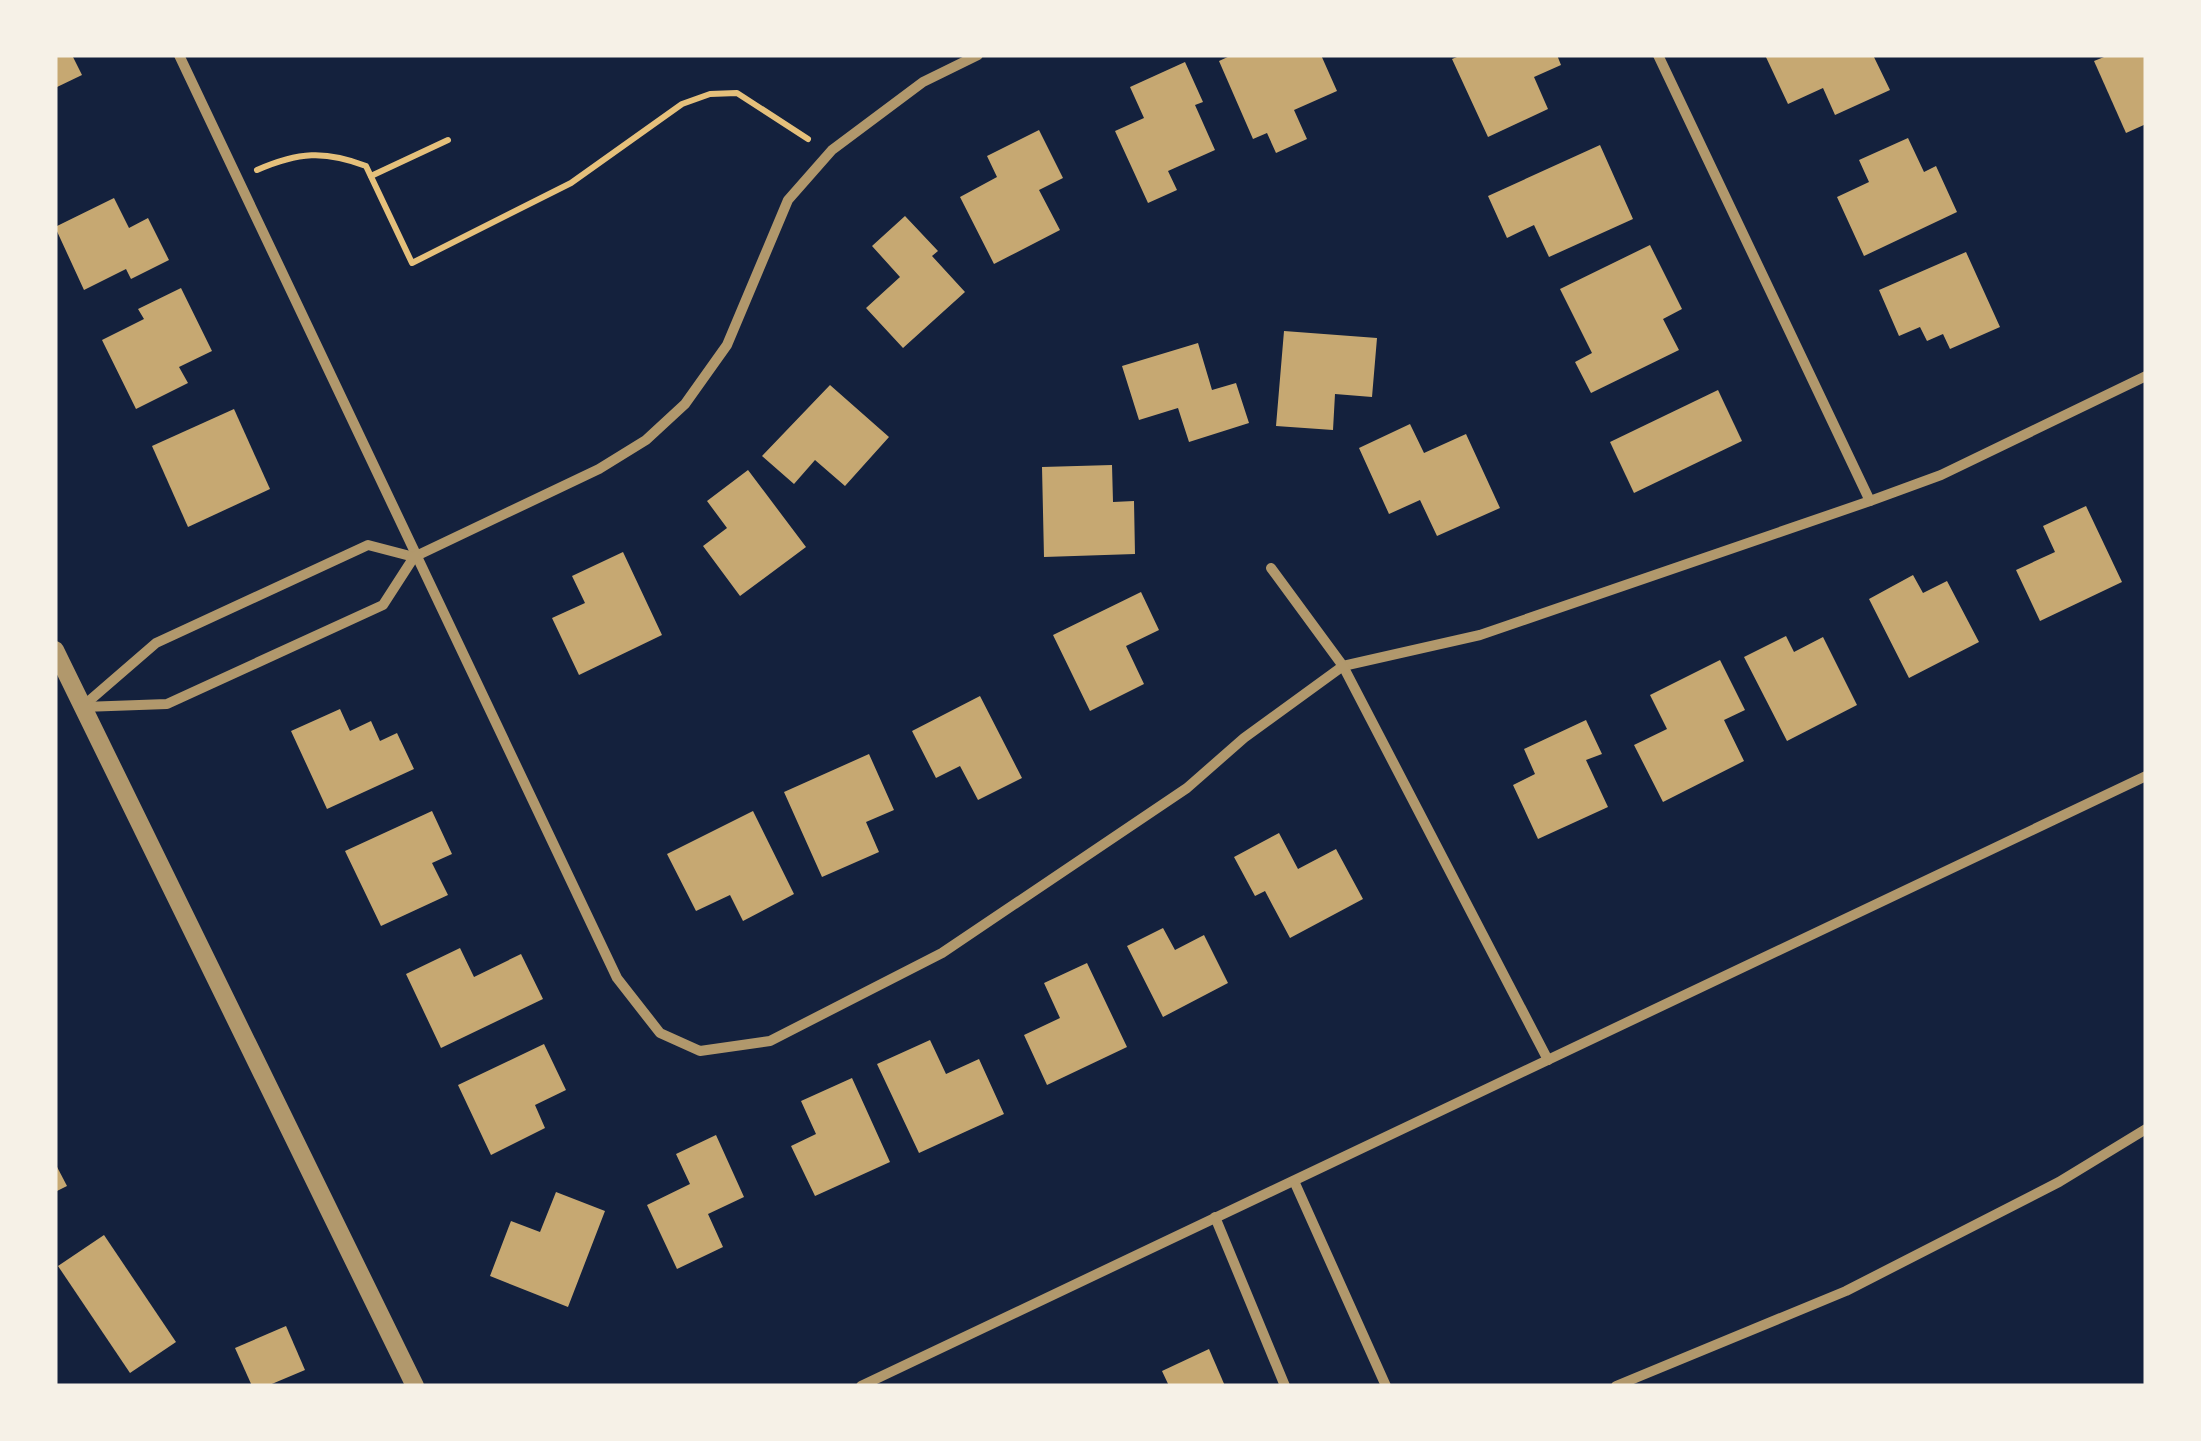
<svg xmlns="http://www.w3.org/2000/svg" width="2201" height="1441" font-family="Inter,sans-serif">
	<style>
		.building { fill: #c6a872 }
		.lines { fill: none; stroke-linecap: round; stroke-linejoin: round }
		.path { stroke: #e5c07b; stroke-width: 6 }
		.minor { stroke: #b1986c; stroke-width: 10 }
		.tertiary { stroke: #b1986c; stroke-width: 18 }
	</style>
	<rect width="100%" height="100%" fill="#14213d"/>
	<g class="building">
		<path d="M55,55H72L82,75L55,88Z"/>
		<path d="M1232,55H1321L1337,91L1294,110L1307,139L1276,153L1267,133L1253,139L1219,61Z"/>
		<path d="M1462,55H1557L1561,65L1534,77L1548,109L1488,137L1452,59Z"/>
		<path d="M1765,55H1873L1890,90L1835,115L1823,88L1788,104Z"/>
		<path d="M2109,55H2146V124L2126,133L2094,61Z"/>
		<path d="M1185,62L1203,102L1195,105L1215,150L1168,171L1177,190L1148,203L1115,131L1144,118L1130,87Z"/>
		<path d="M1039,130L1063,178L1039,190L1060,230L994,264L960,197L997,177L987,156Z"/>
		<path d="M1908,138L1924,172L1936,166L1957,212L1864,256L1837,197L1869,182L1859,160Z"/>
		<path d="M1600,145L1633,219L1549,257L1534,225L1507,238L1488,196Z"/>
		<path d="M114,198L129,228L148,218L169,260L131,279L126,269L84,290L55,227Z"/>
		<path d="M905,216L938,251L932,256L965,292L903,348L866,308L900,277L872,246Z"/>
		<path d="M1650,245L1682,309L1663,319L1679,350L1591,393L1575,362L1592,353L1560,289Z"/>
		<path d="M1966,252L2000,327L1950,349L1943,334L1927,341L1920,327L1899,336L1879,290Z"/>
		<path d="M181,288L212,351L179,367L188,383L136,409L102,340L144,319L138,309Z"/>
		<path d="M1284,331L1377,338L1372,397L1335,394L1333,430L1276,426Z"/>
		<path d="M1198,343L1212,390L1236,383L1249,423L1189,442L1178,408L1139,420L1122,366Z"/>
		<path d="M830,385L889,437L845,486L815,460L794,484L762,456Z"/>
		<path d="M1718,390L1742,441L1634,493L1610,442Z"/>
		<path d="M234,409L270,489L188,527L152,446Z"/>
		<path d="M1410,424L1424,453L1466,434L1500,508L1437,536L1420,500L1389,514L1359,448Z"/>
		<path d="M1112,465L1113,502L1134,501L1135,554L1044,557L1042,467Z"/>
		<path d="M748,470L806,547L740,596L703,546L727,528L707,501Z"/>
		<path d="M2086,506L2122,582L2040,621L2016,570L2055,552L2043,526Z"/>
		<path d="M623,552L662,635L579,675L552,618L585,603L572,576Z"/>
		<path d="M1913,575L1923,593L1947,581L1979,642L1909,678L1869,599Z"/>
		<path d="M1141,592L1159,630L1126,646L1144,684L1090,711L1053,635Z"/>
		<path d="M1786,636L1794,652L1823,637L1857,705L1787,741L1744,657Z"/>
		<path d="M1720,660L1745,710L1724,720L1744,761L1663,802L1634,745L1667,729L1650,695Z"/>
		<path d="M980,696L1022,778L978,800L960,766L936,778L912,731Z"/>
		<path d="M340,709L350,731L371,721L380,741L397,733L414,769L327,809L291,731Z"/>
		<path d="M1586,720L1602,754L1586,760L1608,807L1538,839L1513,785L1535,774L1524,749Z"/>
		<path d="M869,754L894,810L866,822L879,852L822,877L784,792Z"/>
		<path d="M432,811L452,854L432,863L448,895L381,926L345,851Z"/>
		<path d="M753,811L794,894L743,921L730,895L696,911L667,854Z"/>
		<path d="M1279,833L1298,869L1336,849L1363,899L1290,938L1265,891L1255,896L1234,857Z"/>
		<path d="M1163,928L1175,950L1204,935L1228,983L1163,1017L1127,946Z"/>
		<path d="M460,948L474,977L521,954L543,999L441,1048L406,974Z"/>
		<path d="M1087,963L1127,1047L1047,1085L1024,1035L1060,1018L1044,983Z"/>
		<path d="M930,1040L946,1074L979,1059L1004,1114L919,1153L877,1064Z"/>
		<path d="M544,1044L566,1090L535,1105L545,1128L491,1155L458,1085Z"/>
		<path d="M852,1078L890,1162L815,1196L791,1146L816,1134L801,1101Z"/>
		<path d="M716,1135L744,1197L708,1214L723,1247L677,1269L647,1205L690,1184L676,1154Z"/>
		<path d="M55,1163L67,1186L55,1192Z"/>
		<path d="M556,1192L605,1211L568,1307L490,1276L511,1221L540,1232Z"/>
		<path d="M104,1235L176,1342L130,1373L58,1266Z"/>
		<path d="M286,1326L305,1370L267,1386H252L235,1348Z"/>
		<path d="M1209,1349L1225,1386H1169L1162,1371Z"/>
	</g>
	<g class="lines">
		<g class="path">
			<path d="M257,170C298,152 325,150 366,166L412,263L571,183L682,104L710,94L737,93L808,139"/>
			<path d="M371,176L448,140"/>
		</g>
		<g class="minor">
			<path d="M179,55L617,978L660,1033L700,1051L770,1041L942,953L1187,788L1244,738L1343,666L1480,635L1870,501L1941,475L2146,376"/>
			<path d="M1658,55L1870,501"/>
			<path d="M1271,568L1343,666L1548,1060"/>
			<path d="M82,707L156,643L368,545L414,557"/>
			<path d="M83,707L167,704L383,605L414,557L599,469L646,440L685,404L727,345L788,200L832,150L923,82L978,55"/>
			<path d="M1294,1181L1386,1386"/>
			<path d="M1215,1217L1285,1386"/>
			<path d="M861,1386L2146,776"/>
			<path d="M1616,1386L1846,1291L2059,1182L2146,1129"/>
		</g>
		<path class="tertiary" d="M55,650L415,1386"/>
	</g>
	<rect width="2201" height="1441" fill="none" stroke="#f6f1e7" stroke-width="115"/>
</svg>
